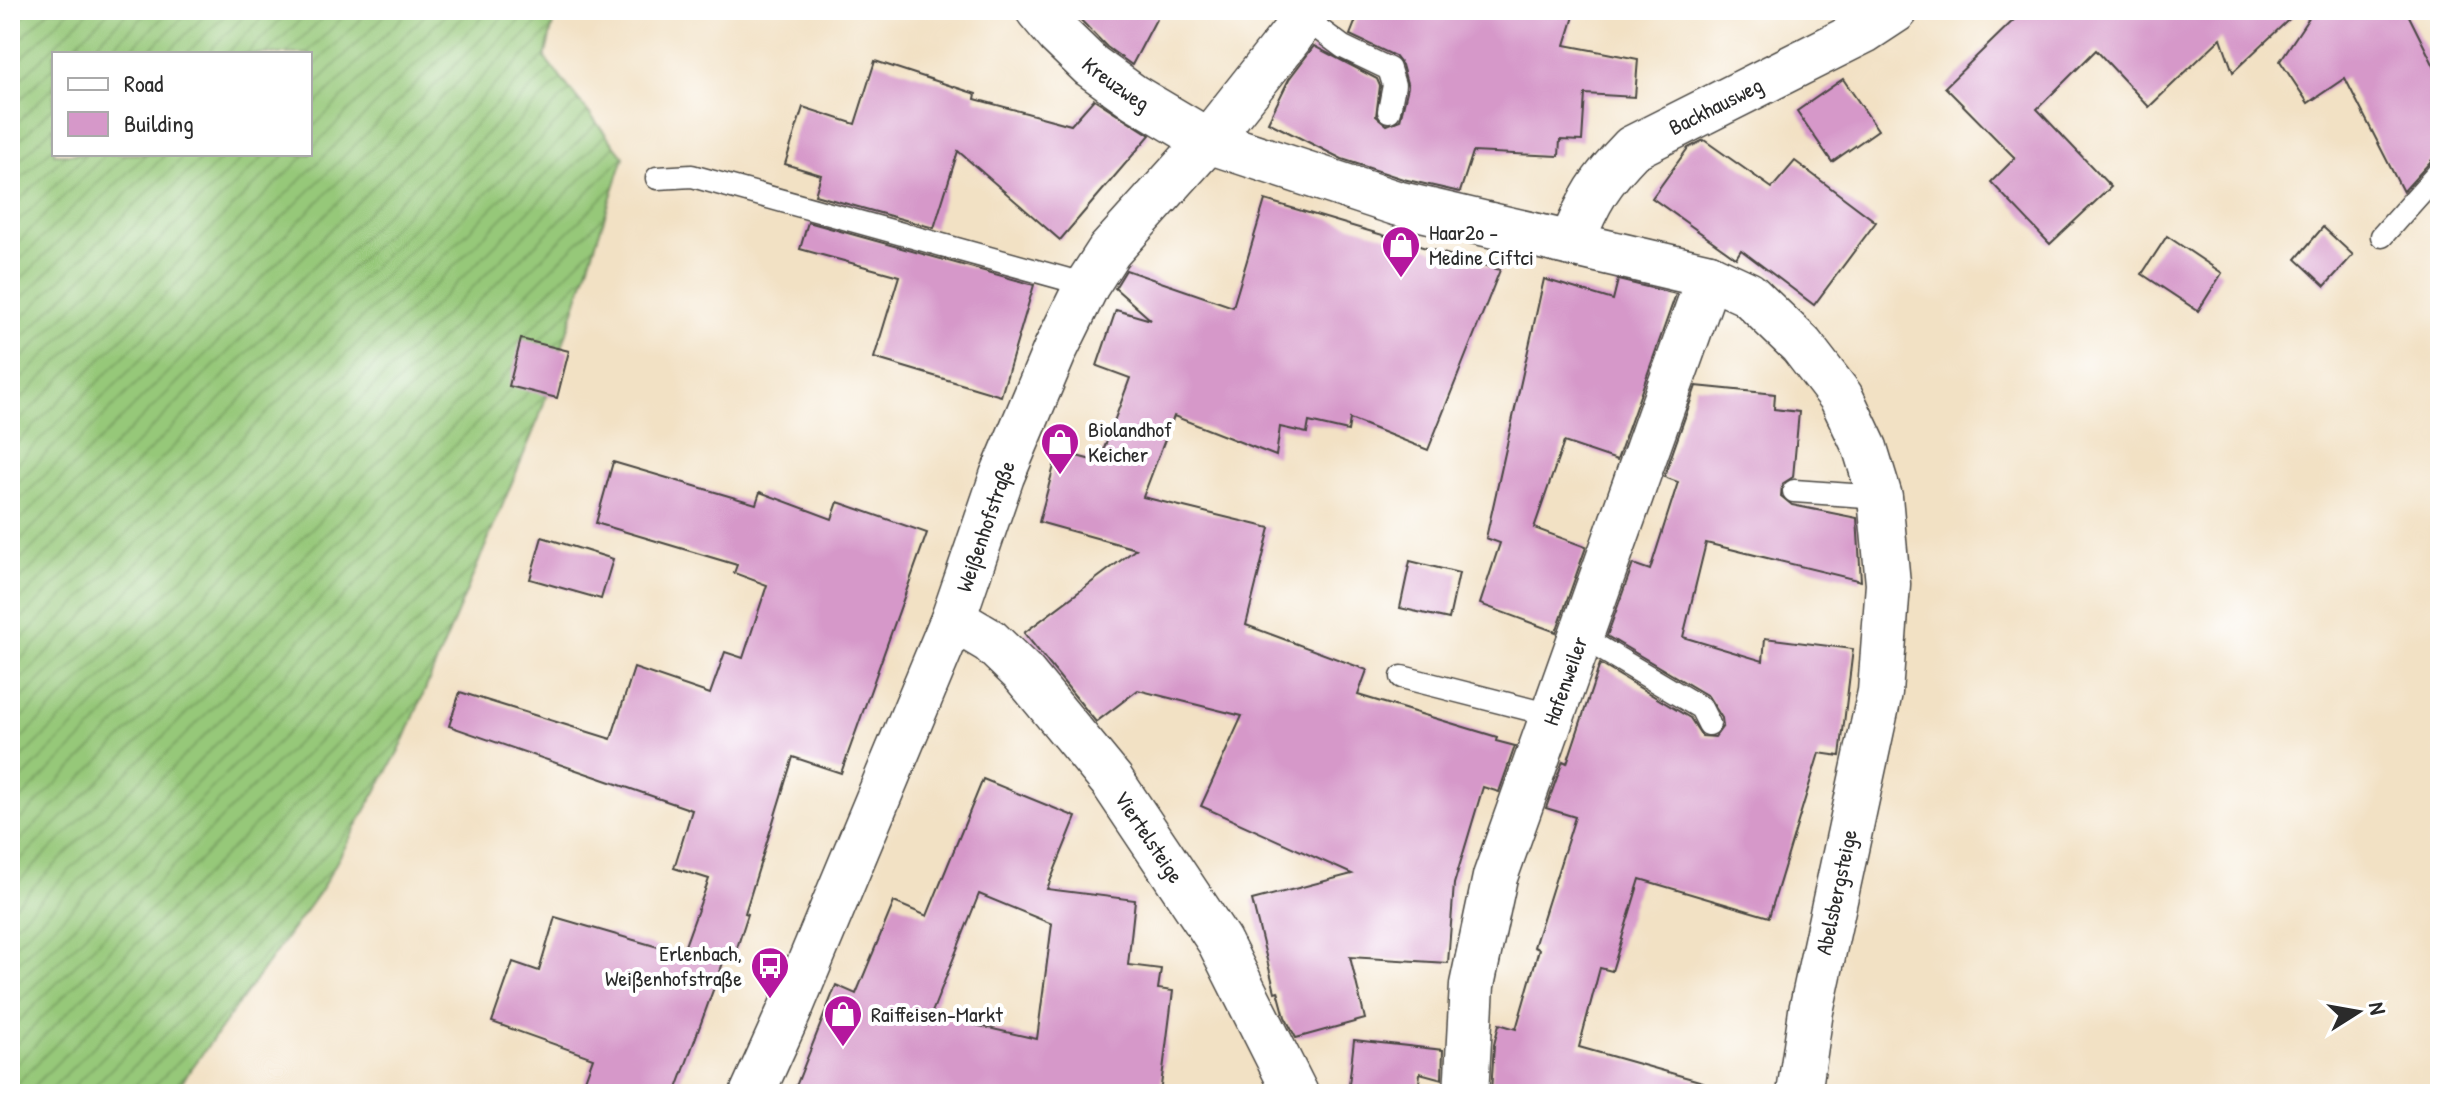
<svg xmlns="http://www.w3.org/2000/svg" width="2450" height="1104" font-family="'Patrick Hand',sans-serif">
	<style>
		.garden { fill: url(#garden-furrows); stroke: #607a52; stroke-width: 2; fill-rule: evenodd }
		.building { fill: #d698c9; fill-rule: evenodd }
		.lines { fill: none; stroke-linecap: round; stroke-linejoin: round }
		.lane-casing { stroke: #494642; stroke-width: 25 }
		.street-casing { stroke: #494642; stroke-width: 47 }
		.secondary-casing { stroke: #494642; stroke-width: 47 }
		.lane { stroke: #fff; stroke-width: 22 }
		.street { stroke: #fff; stroke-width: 44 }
		.secondary { stroke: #fff; stroke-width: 44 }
		.labels { text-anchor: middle; stroke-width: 8; stroke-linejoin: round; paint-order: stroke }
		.street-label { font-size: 22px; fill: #2b2b2b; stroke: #fff }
		.poi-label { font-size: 22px; fill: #2b2b2b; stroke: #fff; text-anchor: start }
	</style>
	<defs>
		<pattern id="garden-furrows" width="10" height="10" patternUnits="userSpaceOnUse" patternTransform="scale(2)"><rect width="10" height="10" fill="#96c879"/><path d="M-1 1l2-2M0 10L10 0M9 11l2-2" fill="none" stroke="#7ba363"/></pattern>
	</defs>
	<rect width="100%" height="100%" fill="#fff"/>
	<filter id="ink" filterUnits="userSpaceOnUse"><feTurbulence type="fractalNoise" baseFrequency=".0125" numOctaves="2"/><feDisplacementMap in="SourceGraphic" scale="16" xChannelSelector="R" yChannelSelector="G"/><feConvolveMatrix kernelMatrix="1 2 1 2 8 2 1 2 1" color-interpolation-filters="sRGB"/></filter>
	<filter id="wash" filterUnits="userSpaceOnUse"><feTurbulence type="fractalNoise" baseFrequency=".006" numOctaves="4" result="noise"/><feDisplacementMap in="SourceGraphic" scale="32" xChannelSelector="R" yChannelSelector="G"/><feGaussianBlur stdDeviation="1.8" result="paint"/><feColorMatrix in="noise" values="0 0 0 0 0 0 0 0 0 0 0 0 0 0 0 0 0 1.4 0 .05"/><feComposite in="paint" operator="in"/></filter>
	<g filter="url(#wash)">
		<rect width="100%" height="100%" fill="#f2e1c4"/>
		<path class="garden" d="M10,10H556L545,58L624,157L539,418L402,745L322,888L173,1094H10ZM54,54H310V154H54Z"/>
		<g id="blocks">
			<g class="building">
				<path d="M1071,10H1161L1132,65L1107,47Z"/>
				<path d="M1360,10H1576L1565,45L1638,59L1635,97L1585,94L1582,141L1560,140L1559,156L1473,152L1460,192L1403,179L1342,159L1268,122L1289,79L1314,46L1377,79L1380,86L1376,116L1387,125L1400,120L1408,87L1402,65L1395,56L1350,35Z"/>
				<path d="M2024,10H2299L2233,72L2221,38L2149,107L2096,50L2037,109L2111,187L2050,244L1991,182L2015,158L1945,87Z"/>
				<path d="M2314,10H2406L2440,78V151L2403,192L2345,78L2308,103L2280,61Z"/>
				<path d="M875,61L976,94L975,99L1071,125L1094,99L1150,135L1060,240L958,151L934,228L815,195L821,175L785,164L803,107L855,124Z"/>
				<path d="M1843,79L1878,130L1832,162L1797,111Z"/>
				<path d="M1704,140L1772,188L1795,161L1876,222L1814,305L1741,250L1736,258L1652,198L1688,148Z"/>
				<path d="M1265,200L1500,270L1428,450L1350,419L1348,431L1309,422L1307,433L1280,427L1276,456L1174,416L1143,497L1270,528L1246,625L1367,670L1358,695L1497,737L1496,741L1515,746L1499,792L1483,787L1454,884L1448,963L1350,957L1365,1019L1296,1038L1285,1017L1278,991L1275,992L1252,900L1352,874L1201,806L1242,716L1138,690L1096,722L1024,633L1136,549L1039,522L1058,451L1099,462L1130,378L1097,366L1116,310L1151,320L1115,288L1126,270L1233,307Z"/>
				<path d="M808,222L1034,285L1001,396L874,358L899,276L800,249Z"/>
				<path d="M2323,227L2353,255L2325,286L2296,259Z"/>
				<path d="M2167,236L2222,273L2198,311L2142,274Z"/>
				<path d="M1544,279L1613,300L1618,280L1676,294L1617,460L1564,442L1534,528L1586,547L1556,632L1480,604L1500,543L1486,538Z"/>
				<path d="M521,339L569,351L557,398L509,386Z"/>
				<path d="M1696,386L1775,394L1774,409L1799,412L1793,477L1782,484L1781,496L1792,505L1857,518L1861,581L1706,543L1683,637L1763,661L1765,638L1853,649L1840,756L1819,753L1769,917L1640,879L1612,971L1600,968L1579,1047L1703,1082L1701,1094L1491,1092L1494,1045L1499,1024L1516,1029L1539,949L1534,947L1575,817L1546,808L1563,761L1567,763L1600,664L1690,718L1702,736L1715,737L1723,726L1722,718L1708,696L1607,636L1633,564L1650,570L1678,482L1664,477Z"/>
				<path d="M613,462L756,504L760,492L832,519L838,502L927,533L841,773L793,757L745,913L748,914L735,954L727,952L675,1094H580L593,1058L492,1022L513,962L539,971L555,917L682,954L709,879L674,868L692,810L449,726L460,692L611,739L634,668L710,694L725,652L743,658L767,585L734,573L737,565L596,523Z"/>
				<path d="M542,537L613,559L601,599L530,579Z"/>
				<path d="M1410,561L1459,573L1449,619L1400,608Z"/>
				<path d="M983,779L1076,817L1047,889L1135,900L1128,965L1161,969L1158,989L1173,991L1160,1094H793L836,985L856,994L894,902L927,916ZM979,894L1052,924L1037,1039L931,1015Z"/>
				<path d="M1354,1040L1443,1050L1442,1079L1420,1073L1418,1094H1348Z"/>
			</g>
		</g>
	</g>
	<g filter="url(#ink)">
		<use href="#blocks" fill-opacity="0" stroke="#494642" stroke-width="2"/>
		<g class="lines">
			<defs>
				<g id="lane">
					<path d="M1304,18L1343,47L1389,69L1394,85L1389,111"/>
					<path d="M657,178L692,176L1087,285"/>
					<path d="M2382,236L2440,171"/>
					<path d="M1794,491L1880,497"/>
					<path d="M1580,636L1701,708L1709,724"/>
					<path d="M1402,677L1551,715"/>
				</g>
				<g id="street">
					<path id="s1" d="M1038,10L1059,35L1091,66L1134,97L1208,141L1396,203L1709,276L1748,294L1801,345L1841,397L1865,448L1880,497L1888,584L1880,692L1811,1011L1799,1094"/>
					<path id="s2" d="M1572,242C1589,199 1600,181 1632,148L1864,31L1896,10"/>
					<path id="s3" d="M953,619L990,641L1023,673L1112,781L1219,941L1296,1094"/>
					<path id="s4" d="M1466,1094L1472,985L1495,877L1709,276"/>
				</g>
				<g id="secondary">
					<path id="s5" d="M752,1094L789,1012L953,619L1002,476L1056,348L1087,285L1109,251L1208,141L1291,36L1308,10"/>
				</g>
			</defs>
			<use href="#lane" class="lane-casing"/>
			<use href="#street" class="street-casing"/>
			<use href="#secondary" class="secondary-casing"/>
			<use href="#lane" class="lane"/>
			<use href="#street" class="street"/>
			<use href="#secondary" class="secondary"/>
		</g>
	</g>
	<defs>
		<symbol id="shop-pin" viewBox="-11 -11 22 30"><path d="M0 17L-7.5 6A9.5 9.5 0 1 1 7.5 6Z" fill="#b5179e" stroke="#fff"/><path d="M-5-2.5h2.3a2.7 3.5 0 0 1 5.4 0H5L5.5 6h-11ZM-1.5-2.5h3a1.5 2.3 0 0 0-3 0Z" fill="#fff"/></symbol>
		<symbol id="bus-pin" viewBox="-11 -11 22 30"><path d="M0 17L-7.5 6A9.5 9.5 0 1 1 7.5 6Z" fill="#b5179e" stroke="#fff"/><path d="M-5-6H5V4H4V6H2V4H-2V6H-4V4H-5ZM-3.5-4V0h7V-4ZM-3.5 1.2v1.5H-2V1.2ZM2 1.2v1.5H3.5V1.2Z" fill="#fff"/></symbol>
	</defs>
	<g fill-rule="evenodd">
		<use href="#shop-pin" x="1379" y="223" width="44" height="60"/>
		<use href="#shop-pin" x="1038" y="420" width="44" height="60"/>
		<use href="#bus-pin" x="748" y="944" width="44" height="60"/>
		<use href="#shop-pin" x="821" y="992" width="44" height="60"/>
	</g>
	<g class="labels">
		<g class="street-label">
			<text dy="8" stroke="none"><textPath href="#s1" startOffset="108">Kreuzweg</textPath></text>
			<text dy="8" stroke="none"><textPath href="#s2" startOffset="206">Backhausweg</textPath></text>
			<text dy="8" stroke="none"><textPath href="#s5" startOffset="614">Weißenhofstraße</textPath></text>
			<text dy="8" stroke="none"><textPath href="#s4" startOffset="428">Hafenweiler</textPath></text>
			<text dy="8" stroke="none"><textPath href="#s3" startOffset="296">Viertelsteige</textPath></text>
			<text transform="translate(1836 892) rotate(-78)" y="8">Abelsbergsteige</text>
		</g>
		<g class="poi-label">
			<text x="1429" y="240">Haar2o -<tspan x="1429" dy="25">Medine Ciftci</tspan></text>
			<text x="1088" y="437">Biolandhof<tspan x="1088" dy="25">Keicher</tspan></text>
			<text x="742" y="961" text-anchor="end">Erlenbach,<tspan x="742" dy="25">Weißenhofstraße</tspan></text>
			<text x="871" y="1022">Raiffeisen-Markt</text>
		</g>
	</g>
	<rect width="2450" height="1104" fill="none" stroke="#fff" stroke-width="40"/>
	<rect x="52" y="52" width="260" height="104" fill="#ffffff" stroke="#aaaaaa" stroke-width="2"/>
	<rect x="68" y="78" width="40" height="12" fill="#ffffff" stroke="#aaaaaa" stroke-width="2"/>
	<text x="124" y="92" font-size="24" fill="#2b2b2b">Road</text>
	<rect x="68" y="112" width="40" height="24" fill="#d698c9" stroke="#aaaaaa" stroke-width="2"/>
	<text x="124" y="132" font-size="24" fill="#2b2b2b">Building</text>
	<g transform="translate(2358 1012) rotate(79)" stroke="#ffffff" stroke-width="6" paint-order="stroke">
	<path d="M0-6L14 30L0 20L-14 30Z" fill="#2b2b2b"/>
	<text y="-12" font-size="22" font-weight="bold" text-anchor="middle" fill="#2b2b2b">N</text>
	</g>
</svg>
